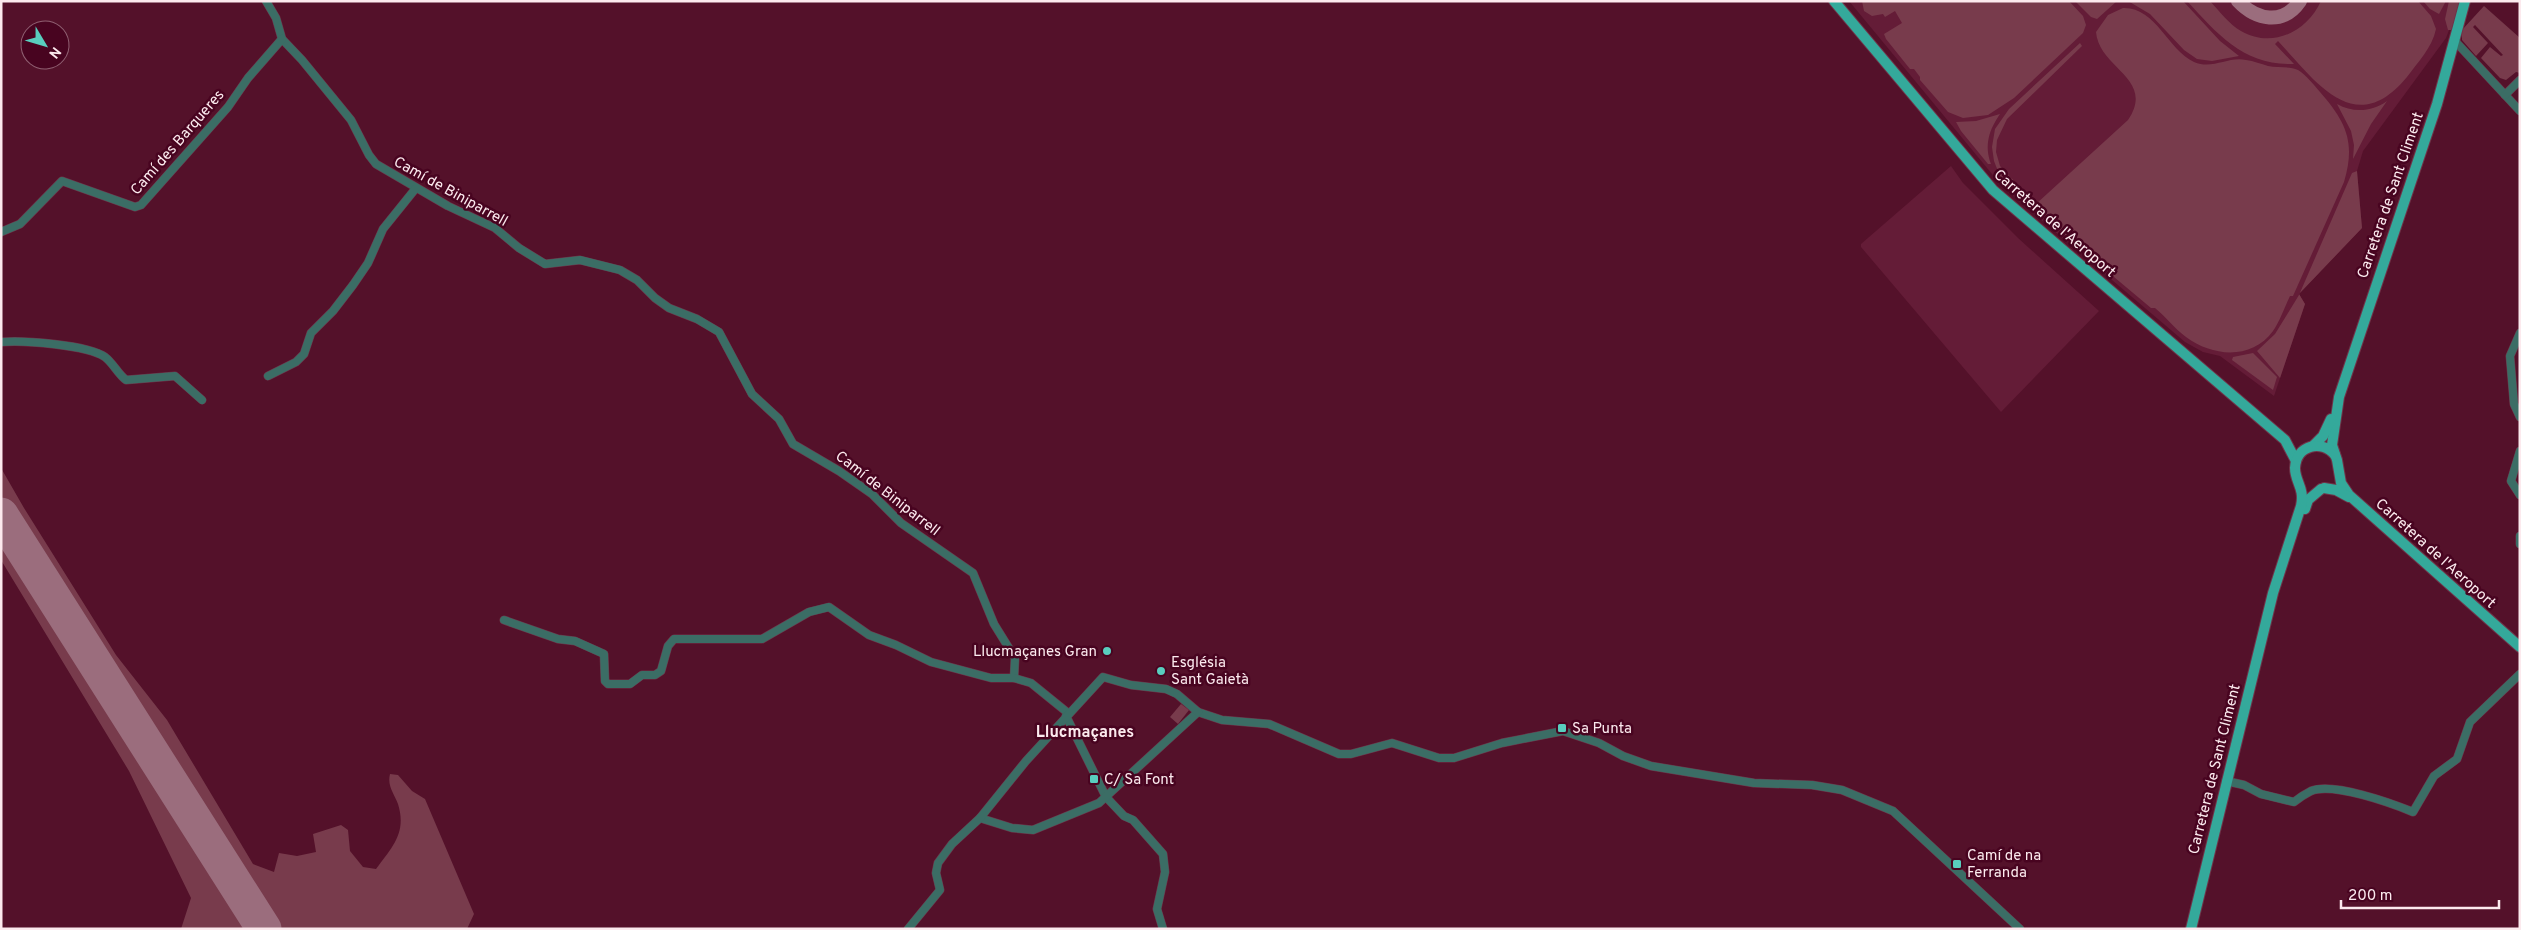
<svg xmlns="http://www.w3.org/2000/svg" width="2521" height="930" font-family="Overpass,sans-serif">
	<style>
		.built { fill: #641c37 }
		.green { fill: #783b4c }
		.lines { fill: none; stroke-linecap: round; stroke-linejoin: round }
		.taxiway { stroke: #9b6d7d; stroke-width: 14 }
		.runway { stroke: #9b6d7d; stroke-width: 35 }
		.minor-casing { stroke: #6f3449; stroke-width: 9 }
		.major-casing { stroke: #6f3449; stroke-width: 12 }
		.minor { stroke: #3b6d65; stroke-width: 8 }
		.major { stroke: #34a99b; stroke-width: 10 }
		.poi-dot { fill: #59cebe; stroke: #480420; stroke-width: 2 }
		.labels { text-anchor: middle; stroke-width: 5; stroke-linejoin: round; paint-order: stroke }
		.street-label { font-size: 15px; fill: #fceaee; stroke: #480420 }
		.poi-label { font-size: 15px; fill: #fceaee; stroke: #480420; text-anchor: start }
		.neighbourhood-label { font-size: 16px; font-weight: bold; fill: #fceaee; stroke: #480420 }
	</style>
	<rect width="100%" height="100%" fill="#54112a"/>
	<g class="built">
		<path d="M1849,1H2460L2446,38L2363,151L2357,171L2362,228L2299,294L2305,304L2274,396L2220,356L2203,352L2185,342L2012,195L1992,174Z"/>
		<path d="M1951,166L1963,183L2018,238L2099,311L2001,412L1861,247V244Z"/>
	</g>
	<g class="green">
		<path d="M1862,1H2069L2083,16L2086,25L2083,33L2014,98L1988,115L1963,118L1948,112L1920,80V77L1914,69H1910L1886,39L1884,34L1902,23L1895,11L1885,17L1883,14L1872,16L1864,11Z"/>
		<path d="M2075,1H2117L2097,19L2091,17Z"/>
		<path d="M2128,1H2183L2220,41L2239,56L2212,61L2197,59L2184,50L2150,14Z"/>
		<path d="M2187,1H2210C2220,12 2229,24 2241,31C2272,49 2307,32 2321,1H2418L2431,16L2436,29C2432,48 2418,62 2407,77C2355,140 2316,82 2278,41L2275,44L2294,64C2245,66 2218,35 2187,1Z"/>
		<path d="M2423,1H2446L2439,14L2430,9Z"/>
		<path d="M2449,1H2462L2454,28L2451,30H2448L2445,19Z"/>
		<path d="M2484,6L2520,38V73L2516,72L2506,80L2500,78L2481,58L2490,47L2501,56L2503,55L2475,25L2473,27L2488,43L2476,56L2462,40V30Z"/>
		<path d="M2123,8C2156,7 2167,49 2194,62C2213,70 2228,56 2246,60C2254,61 2261,64 2268,66C2278,68 2290,66 2298,70C2306,75 2314,85 2320,92C2346,122 2356,142 2344,182L2293,296H2290C2284,308 2281,319 2273,331C2252,360 2213,357 2186,337C2174,328 2166,317 2155,308H2151L2083,251L2080,246L2071,240L2001,179L1994,161L1992,147L1995,129L2009,109L2080,43L2082,46L2007,119L1997,140L1996,152L2000,166L2036,204L2128,120C2156,78 2099,69 2096,32L2108,15Z"/>
		<path d="M2387,101L2371,124L2353,159L2354,145L2351,131L2337,104C2353,113 2372,112 2387,101Z"/>
		<path d="M2000,114C1989,130 1984,145 1991,164H1988L1961,131L1956,122L1976,121Z"/>
		<path d="M2357,171L2362,228L2299,294L2305,304L2280,378L2257,351L2275,334L2299,295L2352,173Z"/>
		<path d="M2253,353L2277,377L2273,390L2232,360L2233,357Z"/>
		<path d="M1,468L24,508L116,655L167,720L253,864L274,872L279,853L297,856L316,852L313,834L341,825L348,830L350,851L363,867L376,869C392,847 407,833 398,804C394,793 387,786 390,774L398,775L412,791L425,799L474,914L467,929H276L1,498Z"/>
		<path d="M1,534L254,929H181L191,898L129,771L1,560Z"/>
		<path d="M1181,704L1189,710L1178,724L1170,717Z"/>
	</g>
	<g class="lines">
		<path class="taxiway" d="M2238,1C2256,20 2283,26 2300,1"/>
		<path class="runway" d="M1,515L264,929"/>
		<defs>
			<g id="minor">
				<path d="M266,1L276,18L282,39L302,60L351,120L369,155L376,164L448,206L495,228L519,248L545,264L580,260L620,270L637,280L655,298L669,308L697,319L719,332L752,394L779,419L793,444L839,471L872,494L901,523L973,573L994,624L1015,658L1014,678"/>
				<path d="M2454,40L2520,111"/>
				<path d="M2505,95L2520,80"/>
				<path d="M1,232L20,224L62,181L135,207L141,205L228,107L248,78L282,39"/>
				<path d="M2520,333L2510,356L2514,404L2520,417"/>
				<path d="M1,342C23,340 88,345 105,357C113,363 118,374 126,380L175,376L202,400"/>
				<path d="M268,376L296,362L304,354L311,333L333,311L353,285L368,263L383,229L416,188"/>
				<path d="M2520,451L2511,481L2520,495"/>
				<path d="M2520,536V544"/>
				<path d="M504,620L558,639L575,641L604,654L605,681L608,684H630L642,675H655L661,671L668,646L674,639H762L809,612L829,607L869,635L896,645L931,662L991,678H1014L1031,683L1068,713"/>
				<path d="M1198,712L1222,720L1269,724L1339,754H1351L1392,743L1439,758H1454L1502,743L1563,731L1599,743L1623,756L1651,766L1754,783L1812,785L1842,790L1893,811L2020,929"/>
				<path d="M1066,716L1106,797L1124,816L1133,820L1163,854L1165,872L1157,909L1163,929"/>
				<path d="M2226,781L2244,785L2261,794L2294,802C2299,798 2305,794 2311,791C2333,782 2391,803 2413,812L2434,776L2457,759L2470,722L2520,674"/>
				<path d="M980,818L1012,828L1033,830L1099,803L1198,712"/>
				<path d="M908,929L940,890L936,873L938,863L952,844L980,818L1026,761L1103,677L1131,685L1166,689L1177,694L1198,712"/>
			</g>
			<g id="major">
				<path d="M1834,1L1993,190L2285,440L2296,461"/>
				<path d="M2465,1L2437,104L2339,397L2332,445L2337,460L2341,483L2349,495L2520,647"/>
				<path d="M2313,446L2323,436L2331,419"/>
				<path d="M2324,488L2336,490L2349,497"/>
				<path d="M2305,509L2308,500L2321,489"/>
				<path d="M2191,929L2273,593L2301,506C2305,488 2295,482 2295,468C2296,445 2322,439 2335,455"/>
			</g>
		</defs>
		<use href="#minor" class="minor-casing"/>
		<use href="#major" class="major-casing"/>
		<use href="#minor" class="minor"/>
		<use href="#major" class="major"/>
	</g>
	<g class="poi-dot">
		<circle cx="1107" cy="651" r="5"/>
		<circle cx="1161" cy="671" r="5"/>
		<rect x="1557" y="723" width="10" height="10" rx="2.5"/>
		<rect x="1089" y="774" width="10" height="10" rx="2.5"/>
		<rect x="1952" y="859" width="10" height="10" rx="2.5"/>
	</g>
	<g class="labels">
		<g class="street-label">
			<text transform="translate(177 142) rotate(-49)" y="5">Camí des Barqueres</text>
			<text transform="translate(451 191) rotate(29)" y="5">Camí de Biniparrell</text>
			<text transform="translate(2390 195) rotate(-71)" y="5">Carretera de Sant Climent</text>
			<text transform="translate(2055 223) rotate(41)" y="5">Carretera de l'Aeroport</text>
			<text transform="translate(888 493) rotate(38)" y="5">Camí de Biniparrell</text>
			<text transform="translate(2436 553) rotate(42)" y="5">Carretera de l'Aeroport</text>
			<text transform="translate(2214 769) rotate(-76)" y="5">Carretera de Sant Climent</text>
		</g>
		<g class="poi-label">
			<text x="1097" y="656" text-anchor="end">Llucmaçanes Gran</text>
			<text x="1171" y="667">Església<tspan x="1171" dy="17">Sant Gaietà</tspan></text>
			<text x="1572" y="733">Sa Punta</text>
			<text x="1104" y="784">C/ Sa Font</text>
			<text x="1967" y="860">Camí de na<tspan x="1967" dy="17">Ferranda</tspan></text>
		</g>
		<g class="neighbourhood-label">
			<text x="1085" y="737">Llucmaçanes</text>
		</g>
	</g>
	<rect width="2521" height="930" fill="none" stroke="#fceaee" stroke-width="5"/>
	<g transform="translate(45 45) rotate(128)"><circle r="24" fill="#480420" stroke="#906072"/>
	<path d="M0-4L9 19L0 12L-9 19Z" fill="#59cebe"/>
	<text y="-8" font-size="14" font-weight="bold" text-anchor="middle" fill="#fceaee">N</text>
	</g>
	<path d="M2341 900v8h158v-8" fill="none" stroke="#fceaee" stroke-width="2.5"/>
	<text x="2348" y="900" font-size="15" fill="#fceaee" stroke="#480420" stroke-width="4" paint-order="stroke">200 m</text>
</svg>
